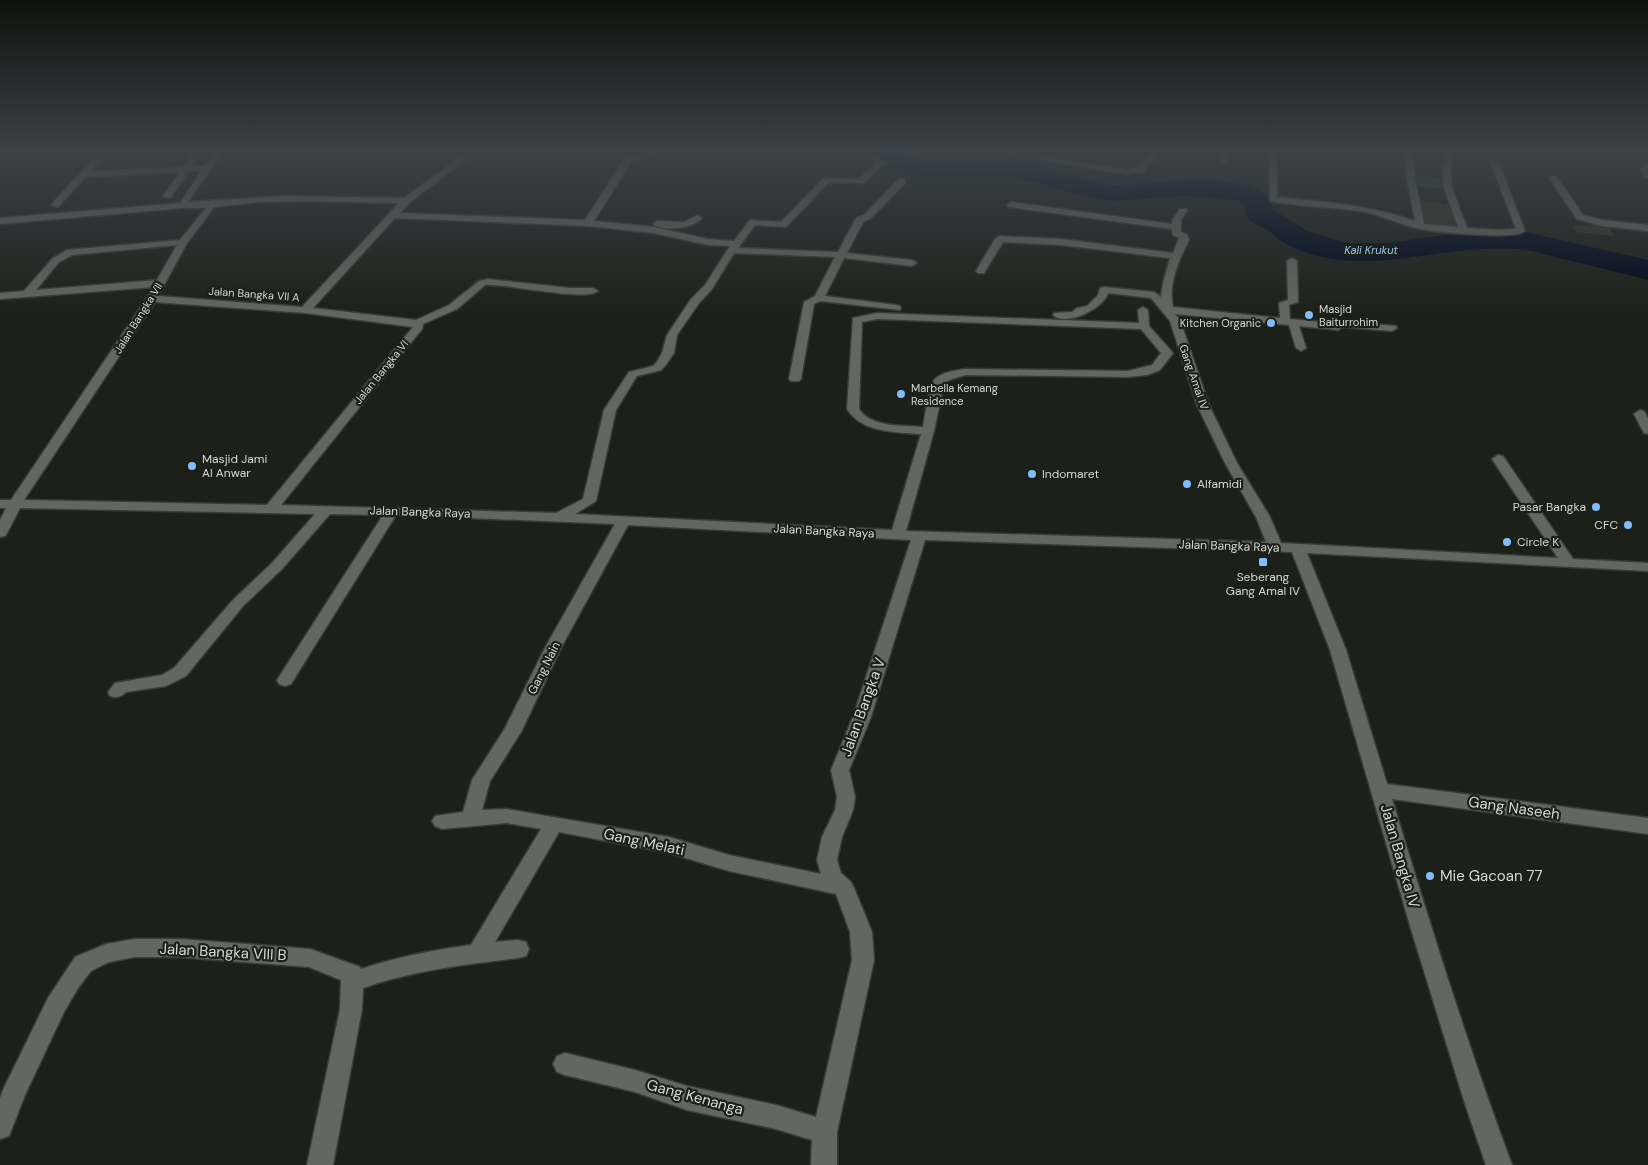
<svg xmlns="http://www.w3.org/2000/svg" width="1648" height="1165" font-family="'DM Sans',sans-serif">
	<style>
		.green { fill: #2e3725 }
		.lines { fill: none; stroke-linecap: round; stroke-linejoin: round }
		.river { fill: #00081b; fill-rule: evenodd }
		.minor-casing { stroke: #393c36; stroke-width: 3 }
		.minor { fill: #63685f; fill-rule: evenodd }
		.poi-dot { fill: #81bdfa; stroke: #1c2018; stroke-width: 2 }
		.labels { text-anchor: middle; stroke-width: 4.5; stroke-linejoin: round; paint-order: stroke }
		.far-water-label { font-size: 11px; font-style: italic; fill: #9dc8f4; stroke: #1c2018 }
		.far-street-label { font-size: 11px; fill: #d6d9d3; stroke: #1c2018 }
		.far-poi-label { font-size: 11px; fill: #d6d9d3; stroke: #1c2018; text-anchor: start }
		.poi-label { font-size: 12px; fill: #d6d9d3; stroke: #1c2018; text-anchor: start }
		.street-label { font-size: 12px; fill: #d6d9d3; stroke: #1c2018 }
		.near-street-label { font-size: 15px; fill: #d6d9d3; stroke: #1c2018 }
		.near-poi-label { font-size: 15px; fill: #d6d9d3; stroke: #1c2018; text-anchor: start }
	</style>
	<rect width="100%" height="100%" fill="#1c2018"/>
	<g class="green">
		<path d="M1416,176L1440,178L1444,189L1418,186Z"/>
		<path d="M1417,201L1451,205L1459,228L1424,224Z"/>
		<path d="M1572,225L1609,228L1614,236L1576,232Z"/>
	</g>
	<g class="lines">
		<path class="river" d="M879,153H904L902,156C938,166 975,159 1012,162C1028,164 1045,167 1060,171C1077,176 1094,184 1112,185C1145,187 1267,162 1273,211L1286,217L1307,231L1346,243H1386L1476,231L1526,232L1648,260V280C1621,273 1594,266 1567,260C1553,257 1539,252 1526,250C1445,240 1363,284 1286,244C1279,240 1274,234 1267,230C1254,221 1245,224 1244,205L1237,200L1181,196L1112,201L1069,193L1045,184L1012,178L919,177L877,165L873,160Z"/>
		<defs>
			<g id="minor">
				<path d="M194,153L201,154L192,166H205L214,153H222L188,202L283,196L404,198L466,153H474L409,203L400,213L585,220L625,158L643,153H653L652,155L631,162L594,221L654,227L708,239L734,241L750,220L781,222L824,178L859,179L876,163L863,153H871L885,163L864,183L829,182L786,227L755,225L738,248L838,252L856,218L865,214L899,179H905V183L871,218L863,222L847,253L912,260L917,263L912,266L844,258L825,296L896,305L900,306L901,308L900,310L820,301L814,304L801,379L799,381H791L789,379L804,302L815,296L835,257L734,253L712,289L699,303L677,335L674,353L665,366L661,370L637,376L635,379L616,410L596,501L575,514L892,530L921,434C895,432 862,433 847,409L853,318L877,313L1139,323L1138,310L1143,307L1148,310L1149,326L1173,353L1160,370L1147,375L1128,377L966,375L952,379L944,383L934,431L906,531L1266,542L1256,517L1225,463L1197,405L1170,321L1151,298L1108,293C1103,309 1066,327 1053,315L1054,313L1072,312L1077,308L1087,306L1098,295L1100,288L1104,287L1154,292L1161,297L1163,283L1170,258L1061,245L1003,242L984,273H978L976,271L995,239L1000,236L1061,239L1173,253L1179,238L1173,235L1172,229L1008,207L1007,205L1011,202L1172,224L1173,219L1180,209H1186L1187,211L1181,219V232L1187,235L1189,240C1178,261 1168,284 1173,307L1280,318L1279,303L1288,300L1287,261L1292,258L1297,261L1298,302L1289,305L1290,319L1334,323L1339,321L1396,326L1397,328L1392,331L1343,327L1338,330L1299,326L1306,348L1301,351L1296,348L1289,325L1175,314L1180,320L1209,405L1237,463L1270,517L1281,543L1558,558L1492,459L1498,455L1503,456L1573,559L1648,563V571L1307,553L1346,650L1387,784L1648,818V834L1392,799C1429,921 1467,1044 1512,1165H1486L1465,1104L1411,929L1330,650L1292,552L925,540L871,717L849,770L855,797L853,810L842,837L837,860L841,873L851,882L854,888L872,932L874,960L837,1132V1165H811L812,1140L776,1129L687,1110L635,1092L565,1075L557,1072L553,1064L557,1056L565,1053L635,1070L687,1086L776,1105L816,1117L852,960L850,932L836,894L729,871L669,853L559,832L495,942L518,940L526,942L529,949L526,956L518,958C464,965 414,970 363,988L362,1009L333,1165H307L340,1009L341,980L309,967L180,957H135L109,962L91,971L78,988L64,1012L25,1095L9,1136L0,1139V1098L3,1090L48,998L75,957L106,944L135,939H180L310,949L360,967L361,969C397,957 432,950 471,945L541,829L507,823L442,829L435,826L432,821L435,816L463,812L472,780L504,730L546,646L615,524L396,515L291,684L285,686L279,684L277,680L383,515L330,514L282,569L243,606L186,676L166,686L126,692C121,697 117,698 110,696L108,692L115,683L162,675L174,668L233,600L272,563L315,514L20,508L7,533L5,536L0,537V520L6,508H0V500H11L154,287L0,299V293L24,291L53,258L67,250L180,240L206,208H183L0,224V218L180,203L201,171H189L170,198H167L163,196L180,172L85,177L58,207L51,205L94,158L101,160L90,172L184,167ZM308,201L399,203L302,307L158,296L187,243L214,207L258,202ZM395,218L588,226L654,233L708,245L730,246L705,285L691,299L667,335L662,353L657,362L653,366L629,372L604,410L583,499L556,513L281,505L422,329L423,324L457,309L485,285C507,283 585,302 598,291L593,288H570L488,279L479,281L449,305L416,320L313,308ZM177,245L157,280L36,290L59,262L72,255ZM155,302L305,313L413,327L267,505L24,500ZM877,319L1141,329L1161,353L1152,365L1128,371L966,369C956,370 943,372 935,379C929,386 925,416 923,427C903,425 871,428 859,409L862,322ZM628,525L911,540L853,717L831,770L837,797L835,810L822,837L817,860L821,874L729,855L669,837L507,809L482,810L490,781L521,732L562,646Z"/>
				<path d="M1006,153H1022L1126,170L1138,168L1151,153H1159L1143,172L1126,174L1010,155Z"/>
				<path d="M1223,153H1231L1227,162H1224L1220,160Z"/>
				<path d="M1269,153H1277V197C1324,202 1370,205 1415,221L1407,179L1405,153H1413L1415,179L1424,224L1458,227L1444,188L1442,168L1445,164V153H1453V164L1450,168L1452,188L1467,228L1499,230L1516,229L1487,153H1495L1525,231C1515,240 1437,232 1420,229C1400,225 1382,215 1361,211C1331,207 1300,207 1270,201Z"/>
				<path d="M1645,163H1648V177H1645L1641,170Z"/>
				<path d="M1550,176H1556L1583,215L1602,220L1648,225V231L1601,226L1577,219L1549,178Z"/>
				<path d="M698,215L702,218C693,229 663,232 653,224L657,221L684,222Z"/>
				<path d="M1640,410L1644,411L1648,418V434L1644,433L1634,414Z"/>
			</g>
		</defs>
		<use href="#minor" class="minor-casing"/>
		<use href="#minor" class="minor"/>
	</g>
	<linearGradient id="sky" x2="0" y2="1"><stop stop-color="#0f120d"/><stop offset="0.48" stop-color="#3a4248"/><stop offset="1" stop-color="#3a4248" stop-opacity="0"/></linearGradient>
	<rect width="1648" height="316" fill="url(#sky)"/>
	<g class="poi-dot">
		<circle cx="1309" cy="315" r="5"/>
		<circle cx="1271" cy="323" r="5"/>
		<circle cx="901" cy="394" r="5"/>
		<circle cx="192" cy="466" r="5"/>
		<circle cx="1032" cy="474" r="5"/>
		<circle cx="1187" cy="484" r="5"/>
		<circle cx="1596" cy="507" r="5"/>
		<circle cx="1628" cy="525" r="5"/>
		<circle cx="1507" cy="542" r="5"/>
		<rect x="1258" y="557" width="10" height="10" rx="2.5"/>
		<circle cx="1430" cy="876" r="5"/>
	</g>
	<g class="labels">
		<g class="far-water-label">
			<text x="1371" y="254">Kali Krukut</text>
		</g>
		<g class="far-street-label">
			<text transform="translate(254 294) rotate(4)" y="4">Jalan Bangka VII A</text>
			<text transform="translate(138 318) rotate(-58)" y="4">Jalan Bangka VII</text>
			<text transform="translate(381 372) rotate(-51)" y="4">Jalan Bangka VI</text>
			<text transform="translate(1194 377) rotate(71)" y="4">Gang Amal IV</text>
		</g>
		<g class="far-poi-label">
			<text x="1319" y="313">Masjid<tspan x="1319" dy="13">Baiturrohim</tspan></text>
			<text x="1261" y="327" text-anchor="end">Kitchen Organic</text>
			<text x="911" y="392">Marbella Kemang<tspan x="911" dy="13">Residence</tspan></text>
		</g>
		<g class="poi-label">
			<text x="202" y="463">Masjid Jami<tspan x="202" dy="14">Al Anwar</tspan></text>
			<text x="1042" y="478">Indomaret</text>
			<text x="1197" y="488">Alfamidi</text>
			<text x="1586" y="511" text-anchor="end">Pasar Bangka</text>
			<text x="1618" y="529" text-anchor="end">CFC</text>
			<text x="1517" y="546">Circle K</text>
			<text x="1263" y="581" text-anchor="middle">Seberang<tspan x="1263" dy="14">Gang Amal IV</tspan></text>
		</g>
		<g class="street-label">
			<text transform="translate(420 512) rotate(2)" y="4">Jalan Bangka Raya</text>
			<text transform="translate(824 531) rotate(3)" y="4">Jalan Bangka Raya</text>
			<text transform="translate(1229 546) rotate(2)" y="4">Jalan Bangka Raya</text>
			<text transform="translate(544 668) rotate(-63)" y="4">Gang Nain</text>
		</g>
		<g class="near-street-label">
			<text transform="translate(863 707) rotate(-70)" y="5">Jalan Bangka V</text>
			<text transform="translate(1514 808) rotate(8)" y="5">Gang Naseeh</text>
			<text transform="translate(644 842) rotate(12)" y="5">Gang Melati</text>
			<text transform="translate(1400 856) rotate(74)" y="5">Jalan Bangka IV</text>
			<text transform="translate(223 952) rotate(3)" y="5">Jalan Bangka VIII B</text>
			<text transform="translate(695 1097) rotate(15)" y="5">Gang Kenanga</text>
		</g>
		<g class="near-poi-label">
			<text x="1440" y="881">Mie Gacoan 77</text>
		</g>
	</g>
</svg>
